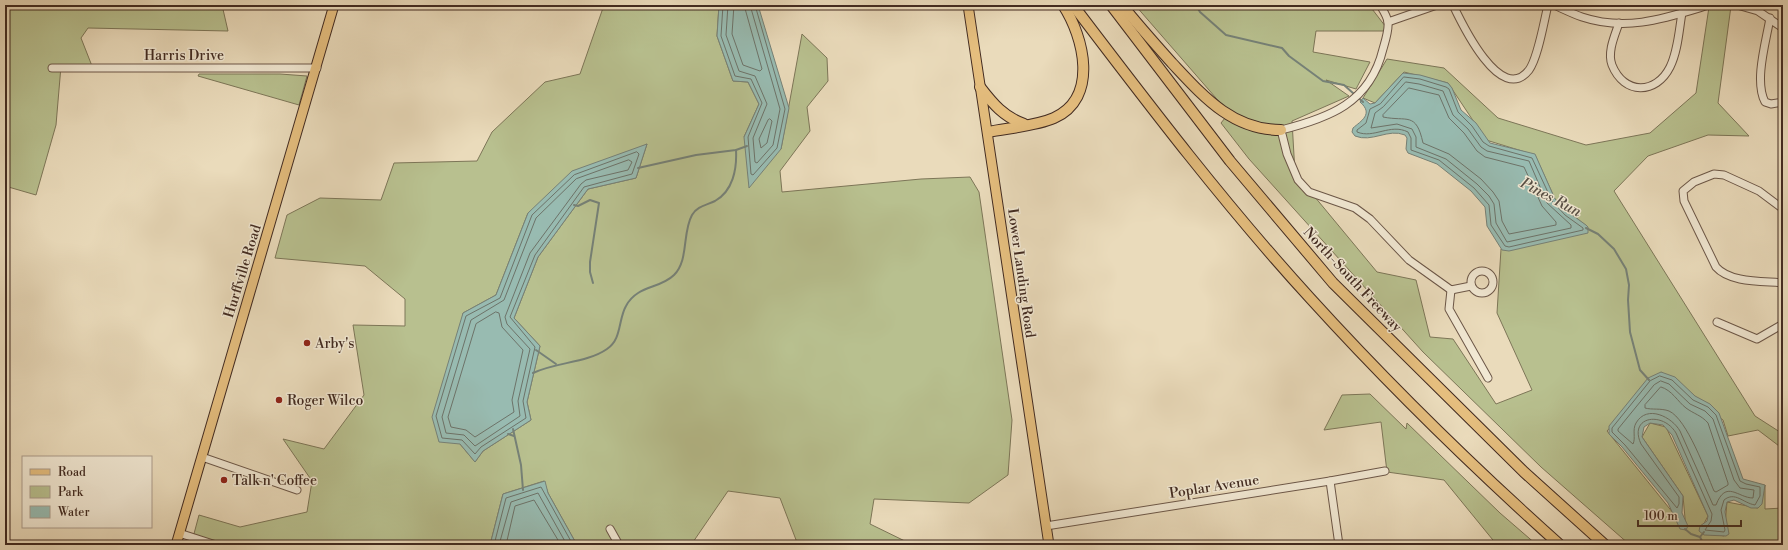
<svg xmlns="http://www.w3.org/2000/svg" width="1788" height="550" font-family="'Libre Bodoni',serif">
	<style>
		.green { fill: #b8c08f; stroke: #7d7658; fill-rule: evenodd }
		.water { fill: #98bbb1; stroke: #768177 }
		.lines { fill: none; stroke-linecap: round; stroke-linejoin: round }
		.shore { stroke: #6d7369; stroke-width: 1 }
		.stream { stroke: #768177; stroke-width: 2 }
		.minor-casing { stroke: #6c5748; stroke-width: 9 }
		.major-casing { stroke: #422b21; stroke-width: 11 }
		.highway-casing { stroke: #422b21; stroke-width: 12 }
		.minor { stroke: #f1e8d3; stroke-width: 7 }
		.major { stroke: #e5be7e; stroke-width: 9 }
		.highway { stroke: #e5be7e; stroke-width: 10 }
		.poi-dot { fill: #8f2418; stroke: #f1e8d3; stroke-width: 1.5 }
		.labels { text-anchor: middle; stroke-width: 3; stroke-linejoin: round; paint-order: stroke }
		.street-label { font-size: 14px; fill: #422b21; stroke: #f1e8d3 }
		.poi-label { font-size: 14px; fill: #422b21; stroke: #f1e8d3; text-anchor: start }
		.water-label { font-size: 15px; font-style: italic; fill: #584f45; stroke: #f1e8d3 }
	</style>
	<rect width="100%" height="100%" fill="#eadbbb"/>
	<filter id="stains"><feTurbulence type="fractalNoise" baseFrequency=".005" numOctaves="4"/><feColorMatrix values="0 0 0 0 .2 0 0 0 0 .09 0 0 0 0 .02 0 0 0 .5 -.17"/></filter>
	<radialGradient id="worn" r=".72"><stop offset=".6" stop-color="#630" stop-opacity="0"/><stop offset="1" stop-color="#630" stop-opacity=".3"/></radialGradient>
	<g class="green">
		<path d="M5,5H222L228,31L88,28L81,38L92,66H61L56,125L36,195L5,186Z"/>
		<path d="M604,5H719L717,36L733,81L748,82L759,104L744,137L781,149L802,34L827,58L828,81L807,107L810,131L780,171L782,192L921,179L970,177L979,192L1012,420L1008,475L969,503L874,499L870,524L913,545H798L780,498L728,491L691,545H577L548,493L544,481L503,494L490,545H191L199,515L240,527L307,512L312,481L283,439L324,449L364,395L353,325L405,326V299L365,266L275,258L287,215L320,198L381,200L394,163L477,161L492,132L545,82L580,74ZM647,144L636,178L588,189L538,257L514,318L540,346L527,402L531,420L483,451L475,462L460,444L463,313L496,295L528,213Z"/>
		<path d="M1135,5H1369L1389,31H1316L1313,52L1370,62L1356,89L1326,80L1349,96L1292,121L1295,173L1377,272L1416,280L1430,337L1453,339L1496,404L1532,390L1497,313L1501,249L1587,227L1555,199L1535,155L1486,140L1448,83L1404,72L1375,103L1363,98L1387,59L1444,68L1498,118L1586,145L1650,133L1696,93L1709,7L1731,6L1718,103L1749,136L1708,135L1648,156L1614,191L1755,416L1783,434V449L1758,430L1728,436L1723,420L1661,372L1607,431L1686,529L1683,496L1642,437L1650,423L1666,427L1708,516L1700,531L1724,536L1727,502L1758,508L1765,485V509L1783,508V545H1630L1541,467L1423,352L1249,159L1221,123L1229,113Z"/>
		<path d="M199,74H280L307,76L299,105L198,76Z"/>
		<path d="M1370,394L1406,429L1407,423L1500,513L1537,545H1497L1444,480L1387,472L1381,422L1324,430L1342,395Z"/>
	</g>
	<g class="water">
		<path d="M719,5H758L789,108L781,149L749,188L744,137L759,104L748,82L733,81L717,36Z"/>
		<path d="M1403,73L1420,75L1448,83L1452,88L1461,110L1476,123L1490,143L1535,154L1555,199L1568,212L1586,225L1588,227V233L1509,251L1502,250L1487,226L1485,207L1471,191L1437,164L1408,153L1406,149L1407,138L1405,135C1388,128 1372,143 1355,136L1352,132L1353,128C1361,121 1374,114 1360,102L1363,98L1370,104L1375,103Z"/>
		<path d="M647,144L636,178L588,189L538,257L514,318L540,346L527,402L531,420L483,451L475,462L460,444L439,442L432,417L463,313L496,295L528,213L572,171Z"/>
		<path d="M1661,372L1675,377L1695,396L1710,404L1719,413L1743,479L1765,485L1762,504L1758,508H1751L1734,500L1727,502L1725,512L1729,534L1726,536L1704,535L1699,531L1700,526L1707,521L1708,516L1672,435L1663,425L1650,423L1644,427L1642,437L1683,496L1682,513L1688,526L1686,530L1680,529L1668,503L1622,447L1609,434V426L1648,378Z"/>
		<path d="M545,481L548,493L577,545H490L503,494Z"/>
	</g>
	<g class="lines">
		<g class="shore">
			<path d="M723,5L721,36L735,76L751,79L762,103L748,137L751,174L753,175L777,148L785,109L755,5"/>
			<path d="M728,5L726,35L739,71L755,76L767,104L753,138L755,162L757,163L773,145L780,109L750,5"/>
			<path d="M734,5L732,34L743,65L760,71L762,69L744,5"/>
			<path d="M1404,77L1420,79L1446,87L1449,89L1458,112L1472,126L1483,142L1489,146L1532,158L1552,201L1565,215L1583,228V230L1509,247L1505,246L1491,225L1489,205L1474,188L1439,160L1411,150V138L1408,132C1390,123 1374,139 1357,132V130L1366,123L1370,109L1380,104Z"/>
			<path d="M1406,82L1419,84L1443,91L1453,115L1468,129L1481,147L1487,151L1529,161L1547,203L1571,225V228L1507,242L1496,223L1494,204L1489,196L1477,184L1446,159L1416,147V137L1412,129L1397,124L1371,128L1375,113L1383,107Z"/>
			<path d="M1409,88L1439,95L1449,118L1464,133L1477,151L1485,157L1524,167L1542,206L1556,222V225L1509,234L1502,221L1499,201L1493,192L1481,179L1449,154L1423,143C1416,111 1407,122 1383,117V115Z"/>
			<path d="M770,119L772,121L767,143L761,148L759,139L768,120Z"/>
			<path d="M637,152L639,154L632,174L584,187L535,255L510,317L535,347L523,401L526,418L481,447L475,454L462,440L442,438L436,416L466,316L500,298L532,215L574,175Z"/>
			<path d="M629,160L632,162L628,170L586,180L581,184L530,253L505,317L507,324L530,349L518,401L520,416L475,446L464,435L446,433L442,417L471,320L504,300L536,218L576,179Z"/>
			<path d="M496,312L499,313L502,327L523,350L512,400L514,412L475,437L466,430L451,427L448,417L476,324Z"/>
			<path d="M1660,376L1672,380L1693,400L1708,407L1716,415L1740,481L1746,484L1760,487V496L1755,505C1743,503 1735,491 1724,500L1721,510L1725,530L1724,532L1705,530L1711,521L1712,514L1676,433C1663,411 1628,416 1641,444L1679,497V504L1677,508L1625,445L1612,432V428L1650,381Z"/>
			<path d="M1661,381L1669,384L1690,404L1705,411L1713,419L1734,480L1740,488L1754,490L1753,498C1738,498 1726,479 1716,505H1713L1680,431C1672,417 1647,404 1636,423C1632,430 1636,438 1633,444L1618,431V429L1654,385Z"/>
			<path d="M1661,387C1672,390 1678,402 1686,408C1694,414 1701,415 1708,423L1728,483V485L1716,492L1714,491C1706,472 1687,419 1669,411C1661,408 1652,410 1645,408V405Z"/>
			<path d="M494,545L506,498L541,487L573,545"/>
			<path d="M499,545L511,502L538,493L567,545"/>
			<path d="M506,545L515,506L534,500L561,545"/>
		</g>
		<g class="stream">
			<path d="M1196,5L1200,12L1226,35L1282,48L1289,56L1323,81L1344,85L1363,102"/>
			<path d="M638,168L696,155L736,150L747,146"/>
			<path d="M574,205L578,206L590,200L599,203L590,262V272L593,283"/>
			<path d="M1586,228L1598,234L1614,249L1626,269L1629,285L1628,300L1630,332L1640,370L1649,380"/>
			<path d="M536,350L556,364"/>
			<path d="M533,373C556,362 587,363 607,349C622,339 618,320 626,306C637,285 660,289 674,275C689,260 682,233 692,215C697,206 707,205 715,201C733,191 737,169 736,150"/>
			<path d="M513,429L521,465L523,490"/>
			<path d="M508,434L514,436"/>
			<path d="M1685,529L1691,534L1700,537"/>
			<path d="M1700,537L1704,532"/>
			<path d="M1700,537L1704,545"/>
		</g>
		<defs>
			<g id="minor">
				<path d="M1380,5C1383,10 1387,16 1388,22C1389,30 1385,42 1383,49C1370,103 1329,118 1281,130L1287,154L1298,180L1309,192L1355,208L1370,219L1409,260L1451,290L1471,286"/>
				<path d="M1453,5C1462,24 1501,106 1529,70C1538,58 1544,21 1548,5"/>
				<path d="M1554,5C1563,9 1573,14 1582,17C1627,32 1666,18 1709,5"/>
				<path d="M1737,5L1758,11L1783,28"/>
				<path d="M1770,18C1766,42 1754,81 1765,102L1771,104L1783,102"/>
				<path d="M1388,22L1437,5"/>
				<path d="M1619,23C1615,35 1607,52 1612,65C1624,95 1656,95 1670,67C1678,51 1679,30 1682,13"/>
				<path d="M52,68H317"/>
				<path d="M1783,209L1759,191L1724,175L1714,174L1694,182L1683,191L1684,201L1716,267C1730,283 1763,281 1783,283"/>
				<circle cx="1482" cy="282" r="11"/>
				<path d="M1451,290L1449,309L1488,378"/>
				<path d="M1717,322L1757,339L1783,324"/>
				<path d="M202,457L297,490"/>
				<path d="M1330,481L1339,545"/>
				<path d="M1046,526L1330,481L1385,471"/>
				<path d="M610,529L619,545"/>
				<path d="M179,533L216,545"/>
			</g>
			<g id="major">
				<path d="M968,5L1049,545"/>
				<path d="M176,545L334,5"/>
			</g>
			<g id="highway">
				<path d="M1073,5C1149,105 1225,205 1310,298C1389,385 1473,467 1560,545"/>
				<path d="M1111,5L1230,161L1333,283L1524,472L1605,545"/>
				<path d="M1122,5C1138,25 1155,44 1172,63C1203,96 1232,130 1281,130"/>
				<path d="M980,87C993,104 1004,117 1024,124"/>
				<path d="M988,132C1008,128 1036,126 1054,118C1099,98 1084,37 1063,5"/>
			</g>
		</defs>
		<use href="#minor" class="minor-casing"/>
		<use href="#major" class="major-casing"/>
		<use href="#highway" class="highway-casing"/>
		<use href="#minor" class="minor"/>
		<use href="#major" class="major"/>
		<use href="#highway" class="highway"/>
	</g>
	<g class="poi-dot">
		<circle cx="307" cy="343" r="4"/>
		<circle cx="279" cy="400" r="4"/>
		<circle cx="224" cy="480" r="4"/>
	</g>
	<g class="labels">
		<g class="street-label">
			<text x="184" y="60">Harris Drive</text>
			<text transform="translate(242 271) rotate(-73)" y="5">Hurffville Road</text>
			<text transform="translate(1022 273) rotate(82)" y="5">Lower Landing Road</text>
			<text transform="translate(1353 279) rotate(47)" y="5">North-South Freeway</text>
			<text transform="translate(1214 486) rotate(-9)" y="5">Poplar Avenue</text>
		</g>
		<g class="poi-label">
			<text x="315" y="348">Arby's</text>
			<text x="287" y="405">Roger Wilco</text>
			<text x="232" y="485">Talk n' Coffee</text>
		</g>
		<g class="water-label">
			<text transform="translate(1551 197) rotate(28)" y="5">Pines Run</text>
		</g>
	</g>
	<rect width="1788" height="550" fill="none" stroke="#eadbbb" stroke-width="20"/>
	<rect x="6" y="6" width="1776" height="538" fill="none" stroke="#422b21" stroke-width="2"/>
	<rect x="10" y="10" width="1768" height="530" fill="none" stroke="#422b21"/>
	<rect x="22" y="456" width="130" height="72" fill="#f1e8d3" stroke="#ab9c8c"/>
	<rect x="30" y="469" width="20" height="6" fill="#e5be7e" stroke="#ab9c8c"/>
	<text x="58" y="476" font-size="12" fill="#422b21">Road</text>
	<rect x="30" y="486" width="20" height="12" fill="#b8c08f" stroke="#ab9c8c"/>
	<text x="58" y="496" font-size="12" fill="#422b21">Park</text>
	<rect x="30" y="506" width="20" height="12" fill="#98bbb1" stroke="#ab9c8c"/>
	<text x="58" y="516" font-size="12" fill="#422b21">Water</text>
	<path d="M1638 520v6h103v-6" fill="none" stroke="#422b21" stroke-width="2"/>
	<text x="1644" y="520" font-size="12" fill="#422b21" stroke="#f1e8d3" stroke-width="3" paint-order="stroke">100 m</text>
	<rect width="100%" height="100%" filter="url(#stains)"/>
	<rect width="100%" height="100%" fill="url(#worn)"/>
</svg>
